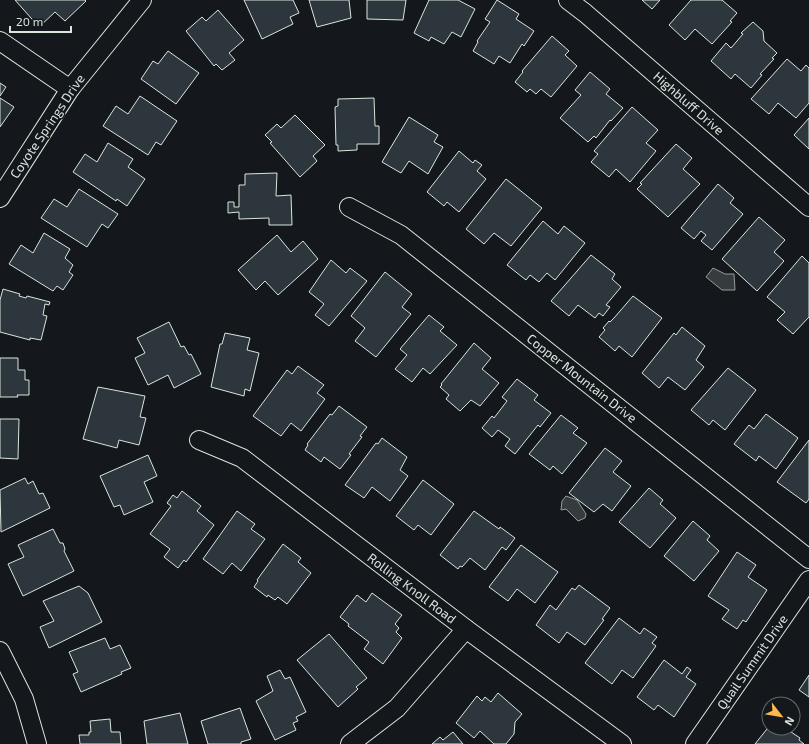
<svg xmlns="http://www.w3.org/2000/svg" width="809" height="744" font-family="'Exo 2',sans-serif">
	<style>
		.water { fill: #363b3e; stroke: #939e99 }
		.building { fill: #2c363c; stroke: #d8e6dc }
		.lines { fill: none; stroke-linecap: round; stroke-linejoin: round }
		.street-casing { stroke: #d8e6dc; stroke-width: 20 }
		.street { stroke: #14181c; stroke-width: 18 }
		.labels { text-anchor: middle; stroke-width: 3; stroke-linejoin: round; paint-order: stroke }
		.street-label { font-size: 13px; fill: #d8e6dc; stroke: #14181c }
	</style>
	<rect width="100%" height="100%" fill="#14181c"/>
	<g class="water">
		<path d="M713,268L725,274H734L735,290H722L706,277Z"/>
		<path d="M566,496L577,500L586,514L585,518L578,521L566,509L561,510L562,501Z"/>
	</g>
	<g class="building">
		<path d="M15,0H85L86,1L65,21L55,12L39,27Z"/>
		<path d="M244,0H293L299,13L290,17L293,24L262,39Z"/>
		<path d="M309,0H349L351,18L317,27Z"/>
		<path d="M367,0H406L403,20L367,19Z"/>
		<path d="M429,0H458L475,9L461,37L452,32L444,44L431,37L429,41L414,33Z"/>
		<path d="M497,0L519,14L516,19L534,31L524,46L522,44L510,63L499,56L494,64L473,51L478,42L477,41L490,22L485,19Z"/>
		<path d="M642,0H660L652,9Z"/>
		<path d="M691,0H722L737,13L730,21L732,22L712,44L695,29L685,40L669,25Z"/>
		<path d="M218,10L244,40L229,53L235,60L222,70L216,64L214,66L186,31L202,17L206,21Z"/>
		<path d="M753,22L763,31L764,41L777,53L772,58L774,59L760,74L762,75L751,88L735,74L731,79L711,61L726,43L731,48L743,34L741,33Z"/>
		<path d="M552,36L569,51L565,55L577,66L551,97L541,89L536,94L530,89L527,92L515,82L523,72L522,71Z"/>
		<path d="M168,51L199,73L176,104L141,79L153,61L158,64Z"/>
		<path d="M787,59L801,71L806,65L809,68V103L796,118L778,103L769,114L751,99Z"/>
		<path d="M590,72L610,89L606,94L623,108L611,121L610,120L596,138L594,136L588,142L560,118L581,95L575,90Z"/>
		<path d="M0,83L6,87L0,96Z"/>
		<path d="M140,96L177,121L161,145L156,142L148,155L103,126L116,106L128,114Z"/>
		<path d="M0,98L14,107L0,127Z"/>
		<path d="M374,98L375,126H379V144H357V150L338,151V145H336L335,107L338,106V99Z"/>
		<path d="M632,107L658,130L646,143L656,151L630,182L616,169L609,177L591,162L598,154L594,151Z"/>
		<path d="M295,115L325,145L313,156L317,161L300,177L270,143L272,142L265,135L277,124L281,128Z"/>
		<path d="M409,117L438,135L434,142L443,147L428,174L409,161L401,173L382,162Z"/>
		<path d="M809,118V149L794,135Z"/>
		<path d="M108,143L133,159L128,167L145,179L127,206L117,199L116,201L73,172L85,154L97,162Z"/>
		<path d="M676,144L692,158L683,169L700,184L668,217L637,189L642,184L640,183Z"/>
		<path d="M459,151L473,163L475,160L482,165L477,171L486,179L459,212L447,202L444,206L427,192Z"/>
		<path d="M277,173L276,196L291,195L292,225H269V218L239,219V212L228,213V202H234V207H239V185H245V174Z"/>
		<path d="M506,179L542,208L511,246L494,233L484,244L466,229Z"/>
		<path d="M718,184L734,198L730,203L743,214L712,250L701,241L706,235L701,231L694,239L681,228Z"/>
		<path d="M79,189L118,214L108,228L102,224L87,247L41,218L54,199L67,207Z"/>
		<path d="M759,217L785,240L774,252L784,261L757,291L722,259Z"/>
		<path d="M543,221L558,234L564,226L585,243L555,280L547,273L539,282L530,275L526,280L507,265Z"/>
		<path d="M44,233L70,249L65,258L73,265L69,272L73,275L63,290L57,286L53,291L9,264L21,245L33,253Z"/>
		<path d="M277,235L291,252L303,241L318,259L278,295L265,281L256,290L238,270Z"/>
		<path d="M591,255L615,274L612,279L621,287L606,305L610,307L603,316L599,313L595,318L578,305L569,316L551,301Z"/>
		<path d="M802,256L809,263V317L793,334L777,320L785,312L767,297Z"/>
		<path d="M331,260L346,273L350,268L367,281L329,326L315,315L324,304L309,292Z"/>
		<path d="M385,272L412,294L402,307L411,314L376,357L355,341L365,328L351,316Z"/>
		<path d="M3,289L20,294L19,296L26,298L27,296L50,302L49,305L45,304L43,315L47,316L41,340L30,338V340L0,332V300Z"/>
		<path d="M633,296L662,318L632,357L619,346L615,351L599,337L605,330L603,328L609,321L610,322L614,318Z"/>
		<path d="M429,315L444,327L440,331L457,345L430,374L423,368L412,382L395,369L407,355L400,349Z"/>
		<path d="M169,322L181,347L184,346L189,355L191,354L201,374L174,388L168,375L148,385L135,358L145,353L137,338Z"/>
		<path d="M682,327L705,346L696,360L704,367L685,390L668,377L659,388L642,373L674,333L676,335Z"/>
		<path d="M225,333L250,338L247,350L259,353L250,391L245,389L244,396L211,387L220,344H222Z"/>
		<path d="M474,343L491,358L482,369L499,383L480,406L471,400L460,411L446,399L449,395L440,387L442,385L441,384Z"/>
		<path d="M0,358H18V370H25V380H29V395H17L18,397H0Z"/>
		<path d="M298,366L324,385L317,393L325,399L301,431L291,423L281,436L253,416L287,370L292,374Z"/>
		<path d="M728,368L756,390L725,430L713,420L709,425L691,410Z"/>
		<path d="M517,379L538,395L534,400L551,413L540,427L538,425L515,454L505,446L510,439L498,430L492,437L482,428L492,416L494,418L507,401L502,397Z"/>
		<path d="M98,387L145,396L140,417L146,418L139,445L119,440L117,448L83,439Z"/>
		<path d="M339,406L367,427L360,436L362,437L349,454L351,455L340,469L324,457L321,462L305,450L308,445L307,444L330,414L332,415Z"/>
		<path d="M766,414L798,438L776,469L759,456L756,461L734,444L749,425L754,429Z"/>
		<path d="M561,415L578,428L573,433L587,443L562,474L553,466L550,470L529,454Z"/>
		<path d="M0,419H19L18,459L0,458Z"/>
		<path d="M382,438L407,457L400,470L408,476L390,501L372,487L364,498L345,485L376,443L378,444Z"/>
		<path d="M809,440V499L806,503L777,482Z"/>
		<path d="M605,448L622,461L613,472L631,486L612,511L603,504L594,512L569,493Z"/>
		<path d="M148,455L157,476L144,482L153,502L124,515L120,505L114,507L100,476Z"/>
		<path d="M25,478L28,484L33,481L39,494L43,493L50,508L1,532L0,490Z"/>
		<path d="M423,480L454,504L431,535L418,525L414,530L396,516Z"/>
		<path d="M649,488L663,500L660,504L676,518L650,548L619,522Z"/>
		<path d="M182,491L201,506L197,511L214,525L186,562L184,560L178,568L164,557L170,549L150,534L171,506L167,503L173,495L177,498Z"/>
		<path d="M237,511L255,524L251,529L265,539L241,571L232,563L223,574L203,559Z"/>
		<path d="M474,511L499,529L500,527L515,538L506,550L502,547L485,570L470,558L462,567L460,566L458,569L440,555Z"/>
		<path d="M693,521L710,536L707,540L719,551L694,581L664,556Z"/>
		<path d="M53,529L60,543H63L65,549L64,551L74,571L23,596L8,564L24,557L18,545Z"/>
		<path d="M283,544L301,558L298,562L311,573L287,604L278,597L275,600L268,595L267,597L254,587L258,581L257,580Z"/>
		<path d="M521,545L558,572L535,603L517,589L508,601L489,587Z"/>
		<path d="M737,552L756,565L748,577L767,590L746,622L743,620L737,629L722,619L729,610L708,596Z"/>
		<path d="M579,585L610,608L602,619L604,620L585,645L567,632L559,643L536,625L550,605L556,610L572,588L575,590Z"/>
		<path d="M79,586L88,593L102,622L49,648L40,627L54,621L43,601Z"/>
		<path d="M372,593L402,615L395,624L399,628L396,632L402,638L383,664L364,649L369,642L348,626L349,624L340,617L357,595L366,602Z"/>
		<path d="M619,618L640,634L644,628L657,637L652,643L656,646L633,678L622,670L612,684L585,663Z"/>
		<path d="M329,634L367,678L356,687L358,689L338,707L297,660Z"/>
		<path d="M105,638L110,649L120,645L131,668L121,672L122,674L81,692L73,674L78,672L69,652Z"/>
		<path d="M664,660L682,674L687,667L691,670L686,677L696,684L674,717L658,705L654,710L637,697Z"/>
		<path d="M280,670L285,679L290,677L306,712L296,717L298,721L293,723L296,730L275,740L256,701L273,691L267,676Z"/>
		<path d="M809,675V697L799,690Z"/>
		<path d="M498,693L522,714L515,722L514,734L506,744H494L480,731L474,738L456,723L477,696L482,701L485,697L491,702Z"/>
		<path d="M240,708L251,739L241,742V744H208L201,721Z"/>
		<path d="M180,713L188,744H147L144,721Z"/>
		<path d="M110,719L111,732H120L121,744H80L79,735H89V732H91L90,721Z"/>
		<path d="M770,728H789L788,730L800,738L799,740L804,744H755L767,729L769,730Z"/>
		<path d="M453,732L463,744H432L440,737L443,740Z"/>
	</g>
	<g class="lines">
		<defs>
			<g id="street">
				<path d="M568,0L585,13L809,207"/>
				<path d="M0,41L70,89"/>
				<path d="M0,198L70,89L142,0"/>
				<path d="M349,207L401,235L809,559"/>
				<path d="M199,440L242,458L466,629L622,744"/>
				<path d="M0,651L24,699L37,744"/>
				<path d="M350,744L397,708L466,629"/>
				<path d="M695,744L809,580"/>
			</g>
		</defs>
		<use href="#street" class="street-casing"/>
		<use href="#street" class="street"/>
	</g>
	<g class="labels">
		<g class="street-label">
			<text transform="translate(689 103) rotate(41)" y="5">Highbluff Drive</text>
			<text transform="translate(47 126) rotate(-56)" y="5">Coyote Springs Drive</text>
			<text transform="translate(582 378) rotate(38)" y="5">Copper Mountain Drive</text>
			<text transform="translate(412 588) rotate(37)" y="5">Rolling Knoll Road</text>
			<text transform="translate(752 662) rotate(-55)" y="5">Quail Summit Drive</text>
		</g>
	</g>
	<g transform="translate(781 716) rotate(121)"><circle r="19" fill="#14181c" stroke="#626a69"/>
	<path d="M0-3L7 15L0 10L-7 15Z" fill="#ffb74d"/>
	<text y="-6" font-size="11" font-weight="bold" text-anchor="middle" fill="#d8e6dc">N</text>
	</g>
	<path d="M10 26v6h61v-6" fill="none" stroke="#d8e6dc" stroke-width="2"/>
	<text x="16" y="26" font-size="12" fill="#d8e6dc" stroke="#14181c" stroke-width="3" paint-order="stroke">20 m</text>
</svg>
